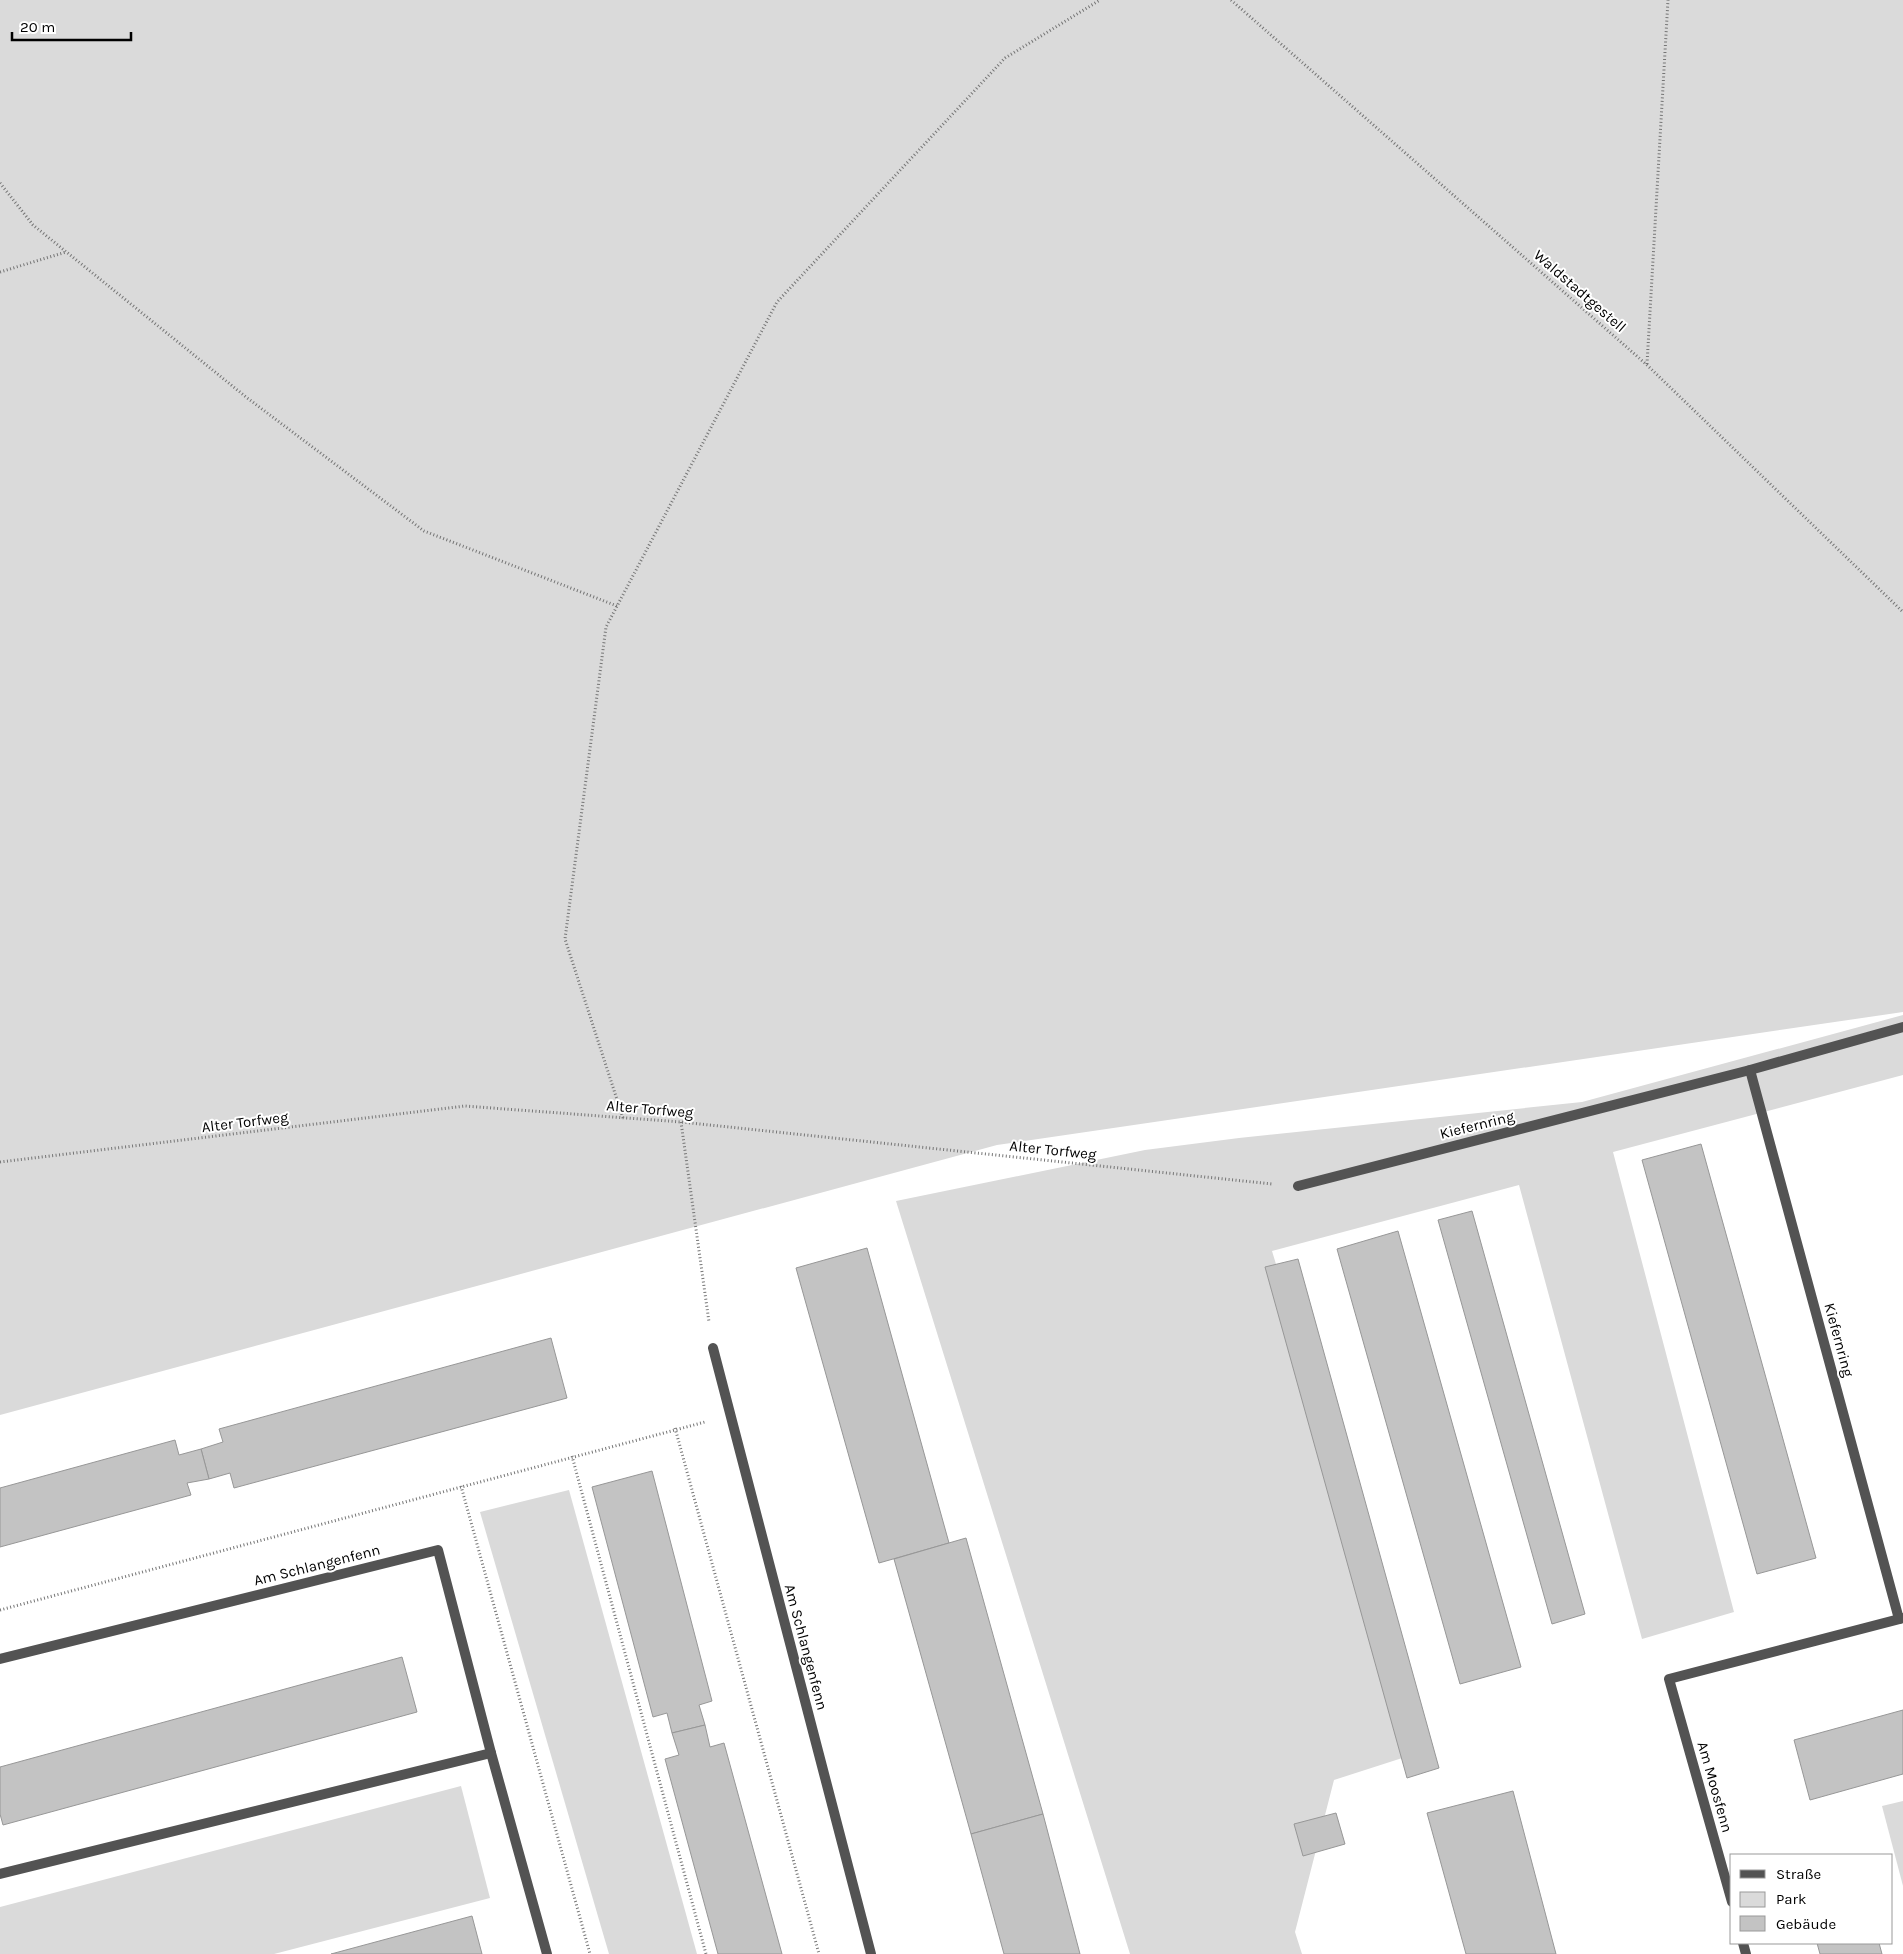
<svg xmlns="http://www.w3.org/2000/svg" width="1903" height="1954" font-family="Karla,sans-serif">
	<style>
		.green { fill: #dadada }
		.building { fill: #c3c3c3; stroke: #979797 }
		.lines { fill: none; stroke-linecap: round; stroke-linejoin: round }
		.path { stroke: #757575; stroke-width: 3; stroke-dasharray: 1 2.5; stroke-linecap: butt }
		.lane { stroke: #535353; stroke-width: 10 }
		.street { stroke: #535353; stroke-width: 10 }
		.labels { text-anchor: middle; stroke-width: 4; stroke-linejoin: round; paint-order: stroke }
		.street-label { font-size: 15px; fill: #000; stroke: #fff }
	</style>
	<rect width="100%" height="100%" fill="#fff"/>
	<g class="green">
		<path d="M0,0H1903V1012L997,1145L0,1415Z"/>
		<path d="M1903,1015V1075L1613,1152L1734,1612L1642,1639L1519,1185L1272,1251L1424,1751L1334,1780L1295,1932L1302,1954H1130L896,1201L1145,1150L1239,1138L1582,1102Z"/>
		<path d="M569,1490L697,1954H609L480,1512Z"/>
		<path d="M461,1786L490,1898L274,1954H0V1907Z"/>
		<path d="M1903,1801V1886L1882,1806Z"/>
	</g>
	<g class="building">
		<path d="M1701,1144L1816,1558L1757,1574L1642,1160Z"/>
		<path d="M1472,1211L1585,1614L1552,1624L1438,1220Z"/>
		<path d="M1398,1231L1521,1667L1460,1684L1337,1249Z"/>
		<path d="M867,1248L949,1543L879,1563L796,1268Z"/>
		<path d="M1298,1259L1439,1768L1407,1778L1265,1267Z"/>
		<path d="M551,1338L567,1398L234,1488L230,1473L209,1479L201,1449L223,1442L219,1429Z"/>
		<path d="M175,1440L179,1455L201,1449L209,1479L187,1483L191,1495L0,1547V1488Z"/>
		<path d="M652,1471L712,1701L699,1705L705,1725L672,1733L667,1713L653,1717L592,1487Z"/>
		<path d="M966,1538L1043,1814L971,1834L894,1559Z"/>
		<path d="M402,1657L417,1712L3,1825L0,1814V1767Z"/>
		<path d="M1903,1710V1774L1810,1800L1794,1740Z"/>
		<path d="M705,1725L710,1747L724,1743L782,1954H718L665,1759L679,1755L672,1733Z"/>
		<path d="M1513,1791L1556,1954H1466L1427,1813Z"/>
		<path d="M1336,1813L1345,1844L1303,1856L1294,1824Z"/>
		<path d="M1043,1814L1080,1954H1004L971,1834Z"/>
		<path d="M472,1916L482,1954H331Z"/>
		<path d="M1817,1943H1879L1882,1954H1820Z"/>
	</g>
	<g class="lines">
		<g class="path">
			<path d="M1231,0L1647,365L1903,612"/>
			<path d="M0,183L33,225L246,397L424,531L617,606"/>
			<path d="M0,272L66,252"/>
			<path d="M1647,364L1668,0"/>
			<path d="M623,1118L565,939L606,627L777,302L1005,58L1100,0"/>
			<path d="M681,1122L709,1322"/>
			<path d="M0,1162L465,1106L681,1122L1272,1184"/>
			<path d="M675,1428L819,1954"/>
			<path d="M572,1456L706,1954"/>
			<path d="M461,1486L590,1954"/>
			<path d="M0,1610L705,1422"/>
		</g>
		<path class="lane" d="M1298,1186L1750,1070L1903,1027"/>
		<g class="street">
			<path d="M1750,1070L1899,1619"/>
			<path d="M713,1348L871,1954"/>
			<path d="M0,1659L438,1550L491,1753L547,1954"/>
			<path d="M0,1874L491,1753"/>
			<path d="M1732,1902L1669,1679L1903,1618"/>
			<path d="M1743,1943L1746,1954"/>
		</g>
	</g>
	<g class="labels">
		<g class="street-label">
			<text transform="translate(1580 291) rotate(41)" y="5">Waldstadtgestell</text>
			<text transform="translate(650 1109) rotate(5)" y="5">Alter Torfweg</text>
			<text transform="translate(245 1122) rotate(-7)" y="5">Alter Torfweg</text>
			<text transform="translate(1477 1125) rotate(-14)" y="5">Kiefernring</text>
			<text transform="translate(1053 1150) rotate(6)" y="5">Alter Torfweg</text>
			<text transform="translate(1839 1340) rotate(75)" y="5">Kiefernring</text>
			<text transform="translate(317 1565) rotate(-14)" y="5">Am Schlangenfenn</text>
			<text transform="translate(806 1647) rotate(75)" y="5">Am Schlangenfenn</text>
			<text transform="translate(1715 1787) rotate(74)" y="5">Am Moosfenn</text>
		</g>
	</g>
	<rect x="1730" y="1854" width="162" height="90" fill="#ffffff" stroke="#999999"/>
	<rect x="1740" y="1870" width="25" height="8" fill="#535353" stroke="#999999"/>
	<text x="1776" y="1879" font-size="15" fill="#000000">Straße</text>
	<rect x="1740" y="1892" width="25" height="15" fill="#dadada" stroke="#999999"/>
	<text x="1776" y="1904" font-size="15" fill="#000000">Park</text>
	<rect x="1740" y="1916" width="25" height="15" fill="#c3c3c3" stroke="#999999"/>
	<text x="1776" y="1929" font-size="15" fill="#000000">Gebäude</text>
	<path d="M12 32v8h119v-8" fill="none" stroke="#000000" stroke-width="2.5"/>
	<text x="20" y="32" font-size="15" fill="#000000" stroke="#ffffff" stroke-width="4" paint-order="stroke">20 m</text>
</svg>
